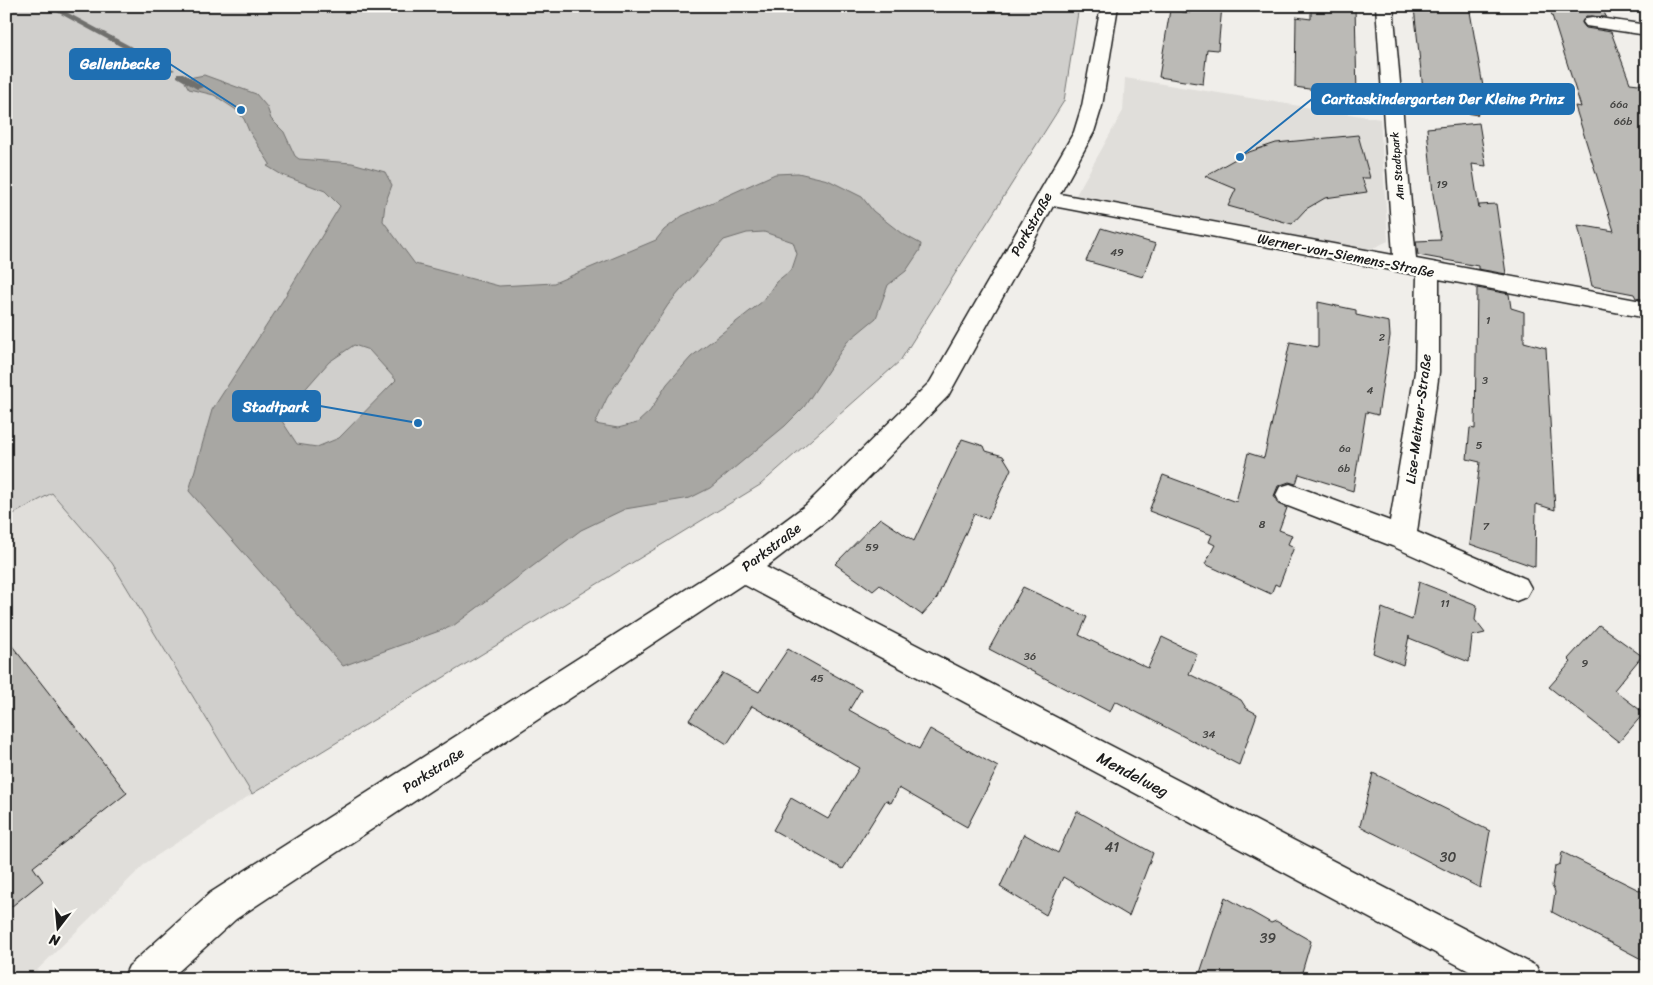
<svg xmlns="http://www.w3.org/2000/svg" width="1653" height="985" font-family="Sriracha,sans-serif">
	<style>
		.built { fill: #e0deda }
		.green { fill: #d0cfcc; stroke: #767674 }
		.water { fill: #a8a7a3; stroke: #706f6d; fill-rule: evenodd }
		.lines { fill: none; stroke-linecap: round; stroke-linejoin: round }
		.stream { fill: #706f6d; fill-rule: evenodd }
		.building { fill: #bbbab6; stroke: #1c1c1c }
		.street-casing { stroke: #1c1c1c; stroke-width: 3 }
		.street { fill: #fdfcf7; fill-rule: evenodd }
		.labels { text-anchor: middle; stroke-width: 5; stroke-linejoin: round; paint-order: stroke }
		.number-label { font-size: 11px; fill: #444442 }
		.far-street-label { font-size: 11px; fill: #1c1c1c; stroke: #fdfcf7 }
		.street-label { font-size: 14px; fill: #1c1c1c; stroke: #fdfcf7 }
		.near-number-label { font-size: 14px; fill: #444442 }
		.near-street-label { font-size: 16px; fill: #1c1c1c; stroke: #fdfcf7 }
		.leader { fill: none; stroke: #1f6fb2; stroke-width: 2 }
		.callout-dot { fill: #1f6fb2; stroke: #fdfcf7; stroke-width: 2 }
		.callout { fill: #1f6fb2; stroke: #1f6fb2; stroke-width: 2 }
		.callout-label { font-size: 15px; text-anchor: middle; font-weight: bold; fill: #fff }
	</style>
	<rect width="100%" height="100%" fill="#f0eeea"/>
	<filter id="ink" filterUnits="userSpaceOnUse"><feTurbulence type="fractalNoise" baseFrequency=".02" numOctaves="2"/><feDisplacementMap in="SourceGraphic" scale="10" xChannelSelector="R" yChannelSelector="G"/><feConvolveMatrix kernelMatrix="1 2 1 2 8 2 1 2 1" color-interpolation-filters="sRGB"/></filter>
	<g filter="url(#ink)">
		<g class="built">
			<path d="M1125,78L1380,119L1388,241L1369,250L1076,195L1123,111Z"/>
			<path d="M52,493L112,563L252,794L147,862L28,979H6V518Z"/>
		</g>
		<path class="green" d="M6,6H1079L1064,101L900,361L760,485L252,794L112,563L52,493L6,518Z"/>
		<path class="water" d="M204,75L256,94L267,107L271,119L284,132L295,156L299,159L352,163L385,172L392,185L385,204L383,221L415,264L499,286L554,283L656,240L664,230L682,216L775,174L798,173L828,180L862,197L873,211L901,233L921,244L920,250L906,271L888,285L876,318L847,342L804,407L785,426L710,488L690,498L625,509L581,530L453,626L343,666L189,491L212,410L281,303L340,206L325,191L282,175L267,166L270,164L249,131L244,119L235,109L214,95L189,89L185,82L189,78ZM764,232L793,242L797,254L792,269L776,282L763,301L691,357L667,384L650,411L637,423L618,428L595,424L607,398L668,305L724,240L747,233ZM354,345L369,350L396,380L339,438L317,447L297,444L280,418L329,362Z"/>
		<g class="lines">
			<g class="stream">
				<path d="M46,6H55L175,70L168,72Z"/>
				<path d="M177,73H183L204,87L197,89L177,77Z"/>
			</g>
		</g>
		<g class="building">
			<path d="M1192,6H1222L1218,50L1207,49L1203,84L1159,77L1170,10L1190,13Z"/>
			<path d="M1311,6H1355L1357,96L1295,87L1296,17L1311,19Z"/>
			<path d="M1432,6H1469L1485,98L1475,96L1478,115L1425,107L1414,8L1432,10Z"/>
			<path d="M1549,6H1602L1606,17L1586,16L1582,23L1586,28L1611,32L1630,83L1647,85V300L1636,298L1634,294L1592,286L1578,225L1614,231L1575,106L1581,107Z"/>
			<path d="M1479,123L1486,166L1472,164L1479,209V205L1496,204L1506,274L1478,269V266L1418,255L1416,241L1441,240L1433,194L1427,128Z"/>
			<path d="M1358,135L1370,178H1362L1367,192L1325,198L1306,209L1292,224L1228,206L1236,189L1205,176L1246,153L1276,143Z"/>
			<path d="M1101,228L1156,244L1143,277L1086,261Z"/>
			<path d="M1477,288L1509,294L1511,308L1524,312V342L1546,348L1555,510L1536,504L1535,567L1470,544L1480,462L1467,459L1470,428L1475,429Z"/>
			<path d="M1318,302L1356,310V315L1389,322L1390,336L1378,415L1366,412L1353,491L1299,474L1296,484L1289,482L1278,486L1274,496L1278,504L1287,508L1279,530L1292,535L1288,544L1294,547L1279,586L1275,584L1271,594L1205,564L1215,545L1209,542L1212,535L1149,511L1163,475L1236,502L1248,453L1264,458L1290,342L1318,347Z"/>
			<path d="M962,439L984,446L986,451L1003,456L1011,469L988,519L974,514L937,598L922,615L880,585L873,591L835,564L880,518L914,541Z"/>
			<path d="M1419,582L1477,605L1475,620L1485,633L1472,636L1469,662L1409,638V636L1403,665L1373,653L1382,608L1412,620Z"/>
			<path d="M1023,587L1087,617L1079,635L1148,668L1162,637L1197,654L1189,674L1241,700L1246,708L1257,714L1239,765L1115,701L1110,712L989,649Z"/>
			<path d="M1599,625L1642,656L1614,690L1644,713L1619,742L1549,687L1571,662L1568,659Z"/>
			<path d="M6,638L127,793L33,867L43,881L6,911Z"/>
			<path d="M788,649L861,690L849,710L919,749L930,729L998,767L967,827L899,788L891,803L886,800L843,869L773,830L791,798L828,819L859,768L752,706L727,744L689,720L723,673L759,692Z"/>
			<path d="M1373,773L1490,831L1480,888L1360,826Z"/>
			<path d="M1077,811L1153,853L1129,916L1063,877L1046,915L1000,887L1024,834L1058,853Z"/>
			<path d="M1562,852L1647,894V962L1552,912L1555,892L1552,886L1555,866L1560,864Z"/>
			<path d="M1225,897L1271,923L1276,921L1311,941L1300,979H1198Z"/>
		</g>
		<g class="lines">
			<defs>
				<g id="street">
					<path d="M1101,6H1118L1102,106L1094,132L1060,194L1393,255L1376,6H1393L1416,259L1647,302V318L1439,279V372L1417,532L1526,579L1531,588L1526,597L1516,601L1506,597L1392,546L1280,503L1276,495L1280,487L1290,484L1390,521L1415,372L1417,275L1053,206L948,396L826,521L766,567L1536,966L1542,979H1484L743,584L236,919L170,979H123L129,966L210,893L732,560L806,505L930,382L1074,132L1082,106Z"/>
					<path d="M1592,17L1647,25V35L1586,26L1583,22L1586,18Z"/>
				</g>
			</defs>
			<use href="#street" class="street-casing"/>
			<use href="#street" class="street"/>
		</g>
	</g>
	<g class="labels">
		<g class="number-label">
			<text x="1619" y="108">66a</text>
			<text x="1623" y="125">66b</text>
			<text x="1442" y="188">19</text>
			<text x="1117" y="256">49</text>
			<text x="1488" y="324">1</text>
			<text x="1382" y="341">2</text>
			<text x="1485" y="384">3</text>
			<text x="1370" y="394">4</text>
			<text x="1479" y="449">5</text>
			<text x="1345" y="452">6a</text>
			<text x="1344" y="472">6b</text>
			<text x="1262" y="528">8</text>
			<text x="1486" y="530">7</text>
			<text x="872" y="551">59</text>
			<text x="1445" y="607">11</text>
			<text x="1030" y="660">36</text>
			<text x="1585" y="667">9</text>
			<text x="817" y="682">45</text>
			<text x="1209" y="738">34</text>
		</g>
		<g class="far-street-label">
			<text transform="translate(1397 166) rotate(-95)" y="4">Am Stadtpark</text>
		</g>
		<g class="street-label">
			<text transform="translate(1031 224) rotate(-61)" y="5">Parkstraße</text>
			<text transform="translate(1346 255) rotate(11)" y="5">Werner-von-Siemens-Straße</text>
			<text transform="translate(1418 419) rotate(-83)" y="5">Lise-Meitner-Straße</text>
			<text transform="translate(771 547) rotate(-37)" y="5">Parkstraße</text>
			<text transform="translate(433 770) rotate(-33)" y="5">Parkstraße</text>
		</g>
		<g class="near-number-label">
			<text x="1112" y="852">41</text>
			<text x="1448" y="862">30</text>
			<text x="1268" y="943">39</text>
		</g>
		<g class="near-street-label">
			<text transform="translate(1133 774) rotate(28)" y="6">Mendelweg</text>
		</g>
	</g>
	<path class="leader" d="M241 110L170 64M1240 157L1312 99M418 423L320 406"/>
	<g class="callout-dot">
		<circle cx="241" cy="110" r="5"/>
		<circle cx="1240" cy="157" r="5"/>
		<circle cx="418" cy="423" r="5"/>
	</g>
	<g class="callout">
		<rect x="70" y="49" width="100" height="30" rx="5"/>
		<rect x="1312" y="84" width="262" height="30" rx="5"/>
		<rect x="233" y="391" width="87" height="30" rx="5"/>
	</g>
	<g class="callout-label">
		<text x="120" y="69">Gellenbecke</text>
		<text x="1443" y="104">Caritaskindergarten Der Kleine Prinz</text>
		<text x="276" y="412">Stadtpark</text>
	</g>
	<rect width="1653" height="985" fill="none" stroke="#fdfcf7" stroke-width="25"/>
	<rect x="12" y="12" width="1628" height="960" fill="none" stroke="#1c1c1c" stroke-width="2" filter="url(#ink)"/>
	<g transform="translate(58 928) rotate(196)" stroke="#fdfcf7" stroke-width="4" paint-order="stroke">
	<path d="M0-4L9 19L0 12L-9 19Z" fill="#1c1c1c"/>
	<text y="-8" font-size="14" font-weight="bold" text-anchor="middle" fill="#1c1c1c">N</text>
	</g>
</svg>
